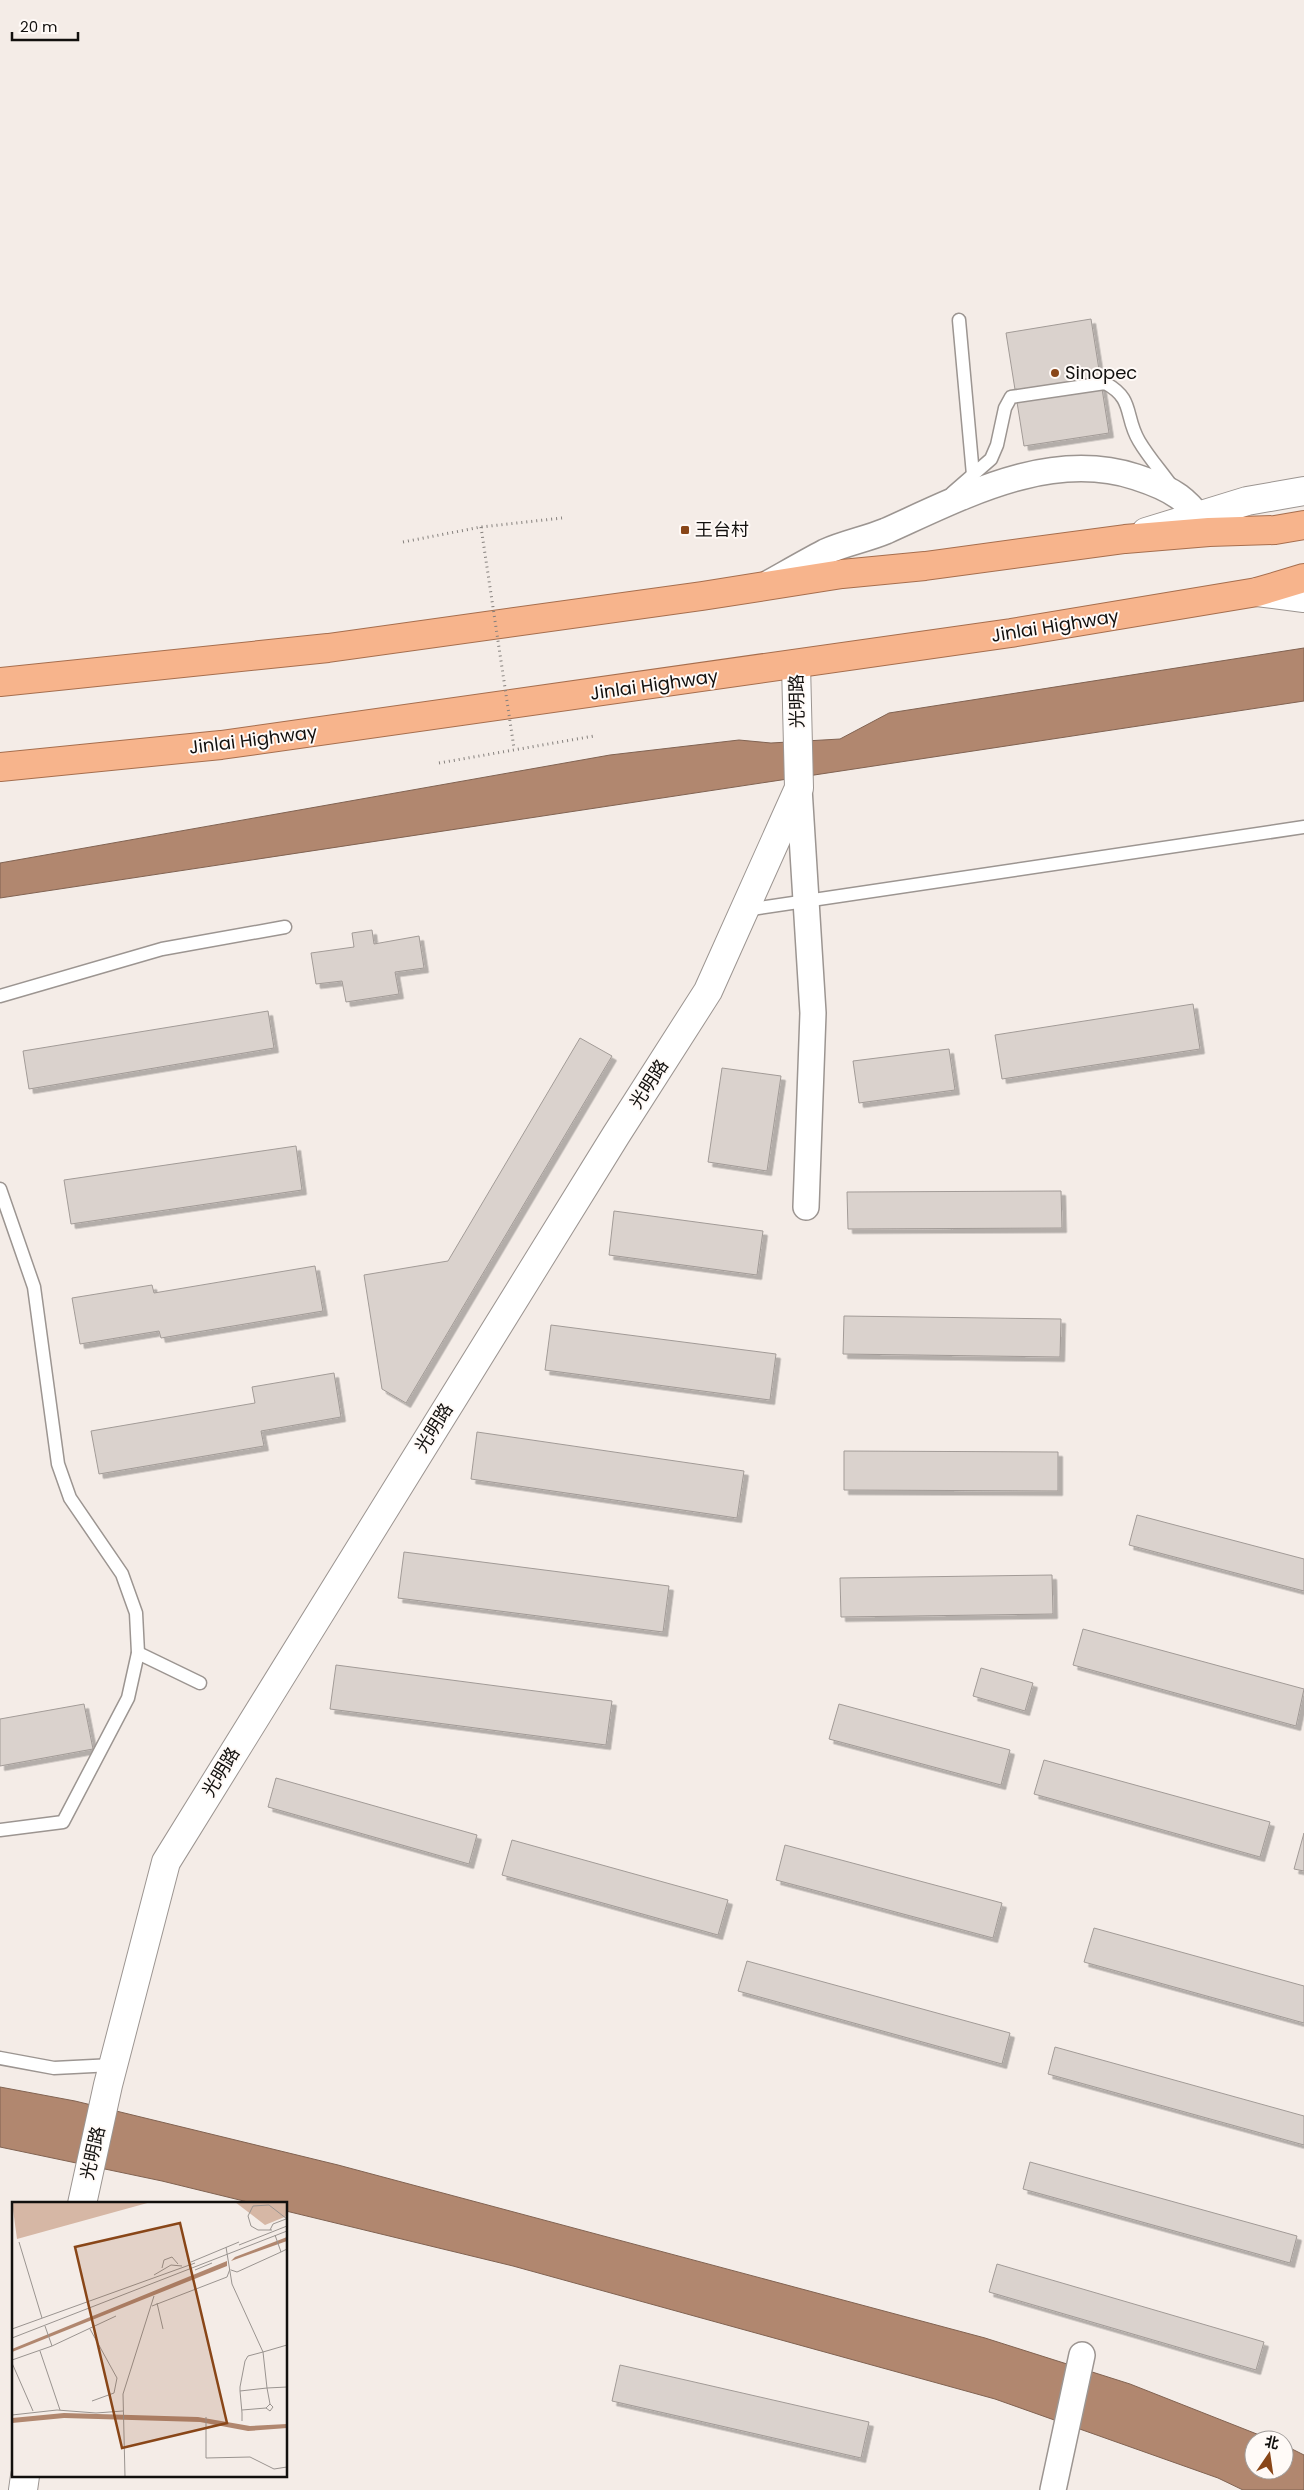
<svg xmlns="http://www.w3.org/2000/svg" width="1304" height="2490" font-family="Poppins,'Noto Sans SC',sans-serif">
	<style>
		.water { fill: #b1876f; stroke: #816352 }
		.building { fill: #dad2cd; stroke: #a29b97; filter: url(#shadow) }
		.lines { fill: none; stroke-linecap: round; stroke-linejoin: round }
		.service-casing { stroke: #9c9591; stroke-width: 15 }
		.minor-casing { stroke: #9c9591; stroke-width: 28 }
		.tertiary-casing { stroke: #9c9591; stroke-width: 30 }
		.trunk-casing { stroke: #a66e4e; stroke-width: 30 }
		.path { stroke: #85807d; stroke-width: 3; stroke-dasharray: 1 4; stroke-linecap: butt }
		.service { stroke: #fff; stroke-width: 12 }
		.minor { stroke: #fff; stroke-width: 25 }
		.tertiary { stroke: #fff; stroke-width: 28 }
		.trunk { stroke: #f7b48c; stroke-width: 28 }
		.path-bridge { stroke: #85807d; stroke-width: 3; stroke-dasharray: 1 4; stroke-linecap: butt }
		.poi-dot { fill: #894618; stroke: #fffaf7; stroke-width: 2 }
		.labels { text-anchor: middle; stroke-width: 4; stroke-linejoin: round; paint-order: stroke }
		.poi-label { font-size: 18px; fill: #12100e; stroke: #fffaf7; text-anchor: start }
		.street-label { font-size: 18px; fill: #12100e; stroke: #fffaf7 }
		.inset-road { fill: none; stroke: #9a9490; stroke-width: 1 }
		.view { fill: #894618; fill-opacity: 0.15; stroke: #894618; stroke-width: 2.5 }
		.inset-edge { fill: none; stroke: #12100e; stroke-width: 2.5 }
	</style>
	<defs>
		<filter id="shadow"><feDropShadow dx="4.5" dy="4.5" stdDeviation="0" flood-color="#0004"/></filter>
	</defs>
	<rect width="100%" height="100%" fill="#f4ece7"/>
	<g class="water">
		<path d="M1304,648V701L0,898V863L610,755L739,740L771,743L840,739L889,713Z"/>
		<path d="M0,2087L75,2101L338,2165L985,2338L1130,2384L1272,2440H1254V2470H1284V2445L1304,2455V2490H1243L1218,2478L995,2399L513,2266L286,2211V2204H256L162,2181L0,2147Z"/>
	</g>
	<g class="building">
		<path d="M1091,319L1109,433L1024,446L1006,333Z"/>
		<path d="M372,930L374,944L419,936L424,968L395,972L399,994L346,1002L342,981L316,984L311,953L354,947L352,933Z"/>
		<path d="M1193,1004L1200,1049L1002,1079L995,1035Z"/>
		<path d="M268,1011L274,1048L29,1089L23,1051Z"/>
		<path d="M580,1038L612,1056L406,1403L382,1389L364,1275L448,1261Z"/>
		<path d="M949,1049L955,1090L859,1103L853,1061Z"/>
		<path d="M722,1068L781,1076L767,1171L708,1162Z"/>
		<path d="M296,1146L302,1190L71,1224L64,1180Z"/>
		<path d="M1061,1191L1062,1228L848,1229L847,1192Z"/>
		<path d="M614,1211L763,1231L757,1275L609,1255Z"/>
		<path d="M315,1266L323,1311L161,1338L159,1331L80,1344L72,1298L152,1285L154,1293Z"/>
		<path d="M844,1316L1061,1319L1060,1357L843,1354Z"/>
		<path d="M551,1325L776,1354L770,1400L545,1370Z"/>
		<path d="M334,1373L341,1417L261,1431L264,1446L99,1474L91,1431L255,1403L252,1387Z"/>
		<path d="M477,1432L744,1471L737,1518L471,1479Z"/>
		<path d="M844,1451L1058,1452V1491L844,1490Z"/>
		<path d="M1137,1515L1304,1559V1591L1129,1545Z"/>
		<path d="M404,1552L669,1586L663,1632L398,1598Z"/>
		<path d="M1052,1575L1053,1614L841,1617L840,1578Z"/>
		<path d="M1083,1629L1304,1689L1296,1726L1073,1665Z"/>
		<path d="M336,1665L612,1701L606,1745L330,1709Z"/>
		<path d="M981,1668L1033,1683L1025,1711L973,1696Z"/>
		<path d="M84,1704L93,1749L0,1766V1719Z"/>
		<path d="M839,1704L1010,1750L1001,1785L829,1739Z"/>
		<path d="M1044,1760L1270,1822L1260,1857L1034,1794Z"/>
		<path d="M276,1778L477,1835L469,1864L268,1807Z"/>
		<path d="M1304,1833V1871L1294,1869Z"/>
		<path d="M512,1840L728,1900L718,1935L502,1875Z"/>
		<path d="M785,1845L1002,1903L993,1938L776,1880Z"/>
		<path d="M1094,1928L1304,1986V2023L1084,1962Z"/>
		<path d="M747,1961L1010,2033L1002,2064L738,1991Z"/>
		<path d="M1055,2047L1304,2116V2145L1048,2074Z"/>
		<path d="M1030,2162L1297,2236L1290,2263L1023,2189Z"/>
		<path d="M997,2264L1264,2342L1256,2370L989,2292Z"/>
		<path d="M620,2365L869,2422L861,2458L612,2401Z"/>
	</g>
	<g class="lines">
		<defs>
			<g id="service">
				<path d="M959,320L973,475"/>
				<path d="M952,493L991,459L997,445L1005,408L1011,397L1105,383C1135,399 1124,416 1139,441C1149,458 1162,472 1173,488"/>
				<path d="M745,910L1304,827"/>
				<path d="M0,996L162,949L285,927"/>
				<path d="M0,1189L34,1287L58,1464L70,1498L122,1574L136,1613L138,1653L128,1698L63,1822L0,1830"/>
				<path d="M138,1653L200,1683"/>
				<path d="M0,2058L54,2068L113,2065"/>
			</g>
			<g id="minor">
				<path d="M769,583C787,573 806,562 825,552C845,543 867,539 886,531C964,496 1050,449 1136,477C1173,489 1189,499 1209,532"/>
				<path d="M799,788L813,1013L806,1207"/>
				<path d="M1053,2490L1082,2355"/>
			</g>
			<g id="tertiary">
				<path d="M1146,532L1247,501L1304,491"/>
				<path d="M1257,592L1304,598"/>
				<path d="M82,2204L108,2085L166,1862L616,1135L708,991L799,788L796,664"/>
				<path d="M23,2490L25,2476"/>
			</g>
			<g id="trunk">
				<path d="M0,682L328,648L702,596L842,574L925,566L1125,539L1209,532L1275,530L1304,525"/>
				<path d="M0,767L221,745L1011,633L1257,592L1304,578"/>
			</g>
		</defs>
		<use href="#service" class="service-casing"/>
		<use href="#minor" class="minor-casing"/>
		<use href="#tertiary" class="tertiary-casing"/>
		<use href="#trunk" class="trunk-casing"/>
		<g class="path">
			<path d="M403,542L481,527L562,518"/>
			<path d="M439,763L594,736"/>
		</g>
		<use href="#service" class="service"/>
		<use href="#minor" class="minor"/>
		<use href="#tertiary" class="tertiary"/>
		<use href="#trunk" class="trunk"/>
		<path class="path-bridge" d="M481,527L514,748"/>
	</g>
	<g class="poi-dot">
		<circle cx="1055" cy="373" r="5"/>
		<rect x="680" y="525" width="10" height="10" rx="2.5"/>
	</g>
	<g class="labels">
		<g class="poi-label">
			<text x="1065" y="379">Sinopec</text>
			<text x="695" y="536">王台村</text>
		</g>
		<g class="street-label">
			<text transform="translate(1055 626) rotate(-9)" y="6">Jinlai Highway</text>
			<text transform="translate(654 685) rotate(-8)" y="6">Jinlai Highway</text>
			<text transform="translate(797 701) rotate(-91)" y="6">光明路</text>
			<text transform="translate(253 740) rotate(-7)" y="6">Jinlai Highway</text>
			<text transform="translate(649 1084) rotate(-57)" y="6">光明路</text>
			<text transform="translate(434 1428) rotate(-58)" y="6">光明路</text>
			<text transform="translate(221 1772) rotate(-59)" y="6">光明路</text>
			<text transform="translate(93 2153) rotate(-77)" y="6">光明路</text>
		</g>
	</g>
	<g transform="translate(12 2202)">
		<rect width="275" height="275" fill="#f4ece7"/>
		<path d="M0,0H139L5,37ZM223,0H275V14L253,23Z" fill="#d6b7a5"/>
		<path d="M275,35V39L219,59L223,55ZM215,59V64L0,150V147ZM52,211L186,215L238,224L275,222V226L236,229L188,220L52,216L0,221V216Z" fill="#b1876f"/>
		<path class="inset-road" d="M258,28L261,22L274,17M260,28H246L239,24L236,14L241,4L257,3L275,17M263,33L269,50L275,47M7,40L30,116M227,43L275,24M214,45L220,82L251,150L275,143M179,60L227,40M150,66L152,58L160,55L166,62M183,68L200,61M219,68L225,70L269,50M142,73L159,63L170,64M145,101L151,127M140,104L215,75L218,67M33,124L40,144M0,127L183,61M78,127L105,176L102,191L80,199M0,136L275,29M28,149L48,208M0,158L40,144L104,114M0,161L21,209M228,189L255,186L251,150L236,154L233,159L228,185V189L230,211V219M258,202L255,186L275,185M230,208L254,206L258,209L261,205L258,202L254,206M0,213L45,208L84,211L111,209M194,215V256L238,255L262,267L275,265M113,275L111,192L142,94"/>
		<path class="view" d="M168,21L215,221L110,246L63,45Z"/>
		<rect width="275" height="275" class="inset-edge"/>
	</g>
	<g transform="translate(1269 2455) rotate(13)"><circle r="24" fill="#fffaf7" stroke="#a09c9a"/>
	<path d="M0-4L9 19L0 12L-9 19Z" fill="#894618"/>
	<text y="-8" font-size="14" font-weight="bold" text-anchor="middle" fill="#12100e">北</text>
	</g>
	<path d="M12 32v8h66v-8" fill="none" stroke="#12100e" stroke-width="2.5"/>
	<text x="20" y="32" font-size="15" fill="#12100e" stroke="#fffaf7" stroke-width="4" paint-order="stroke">20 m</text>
</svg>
